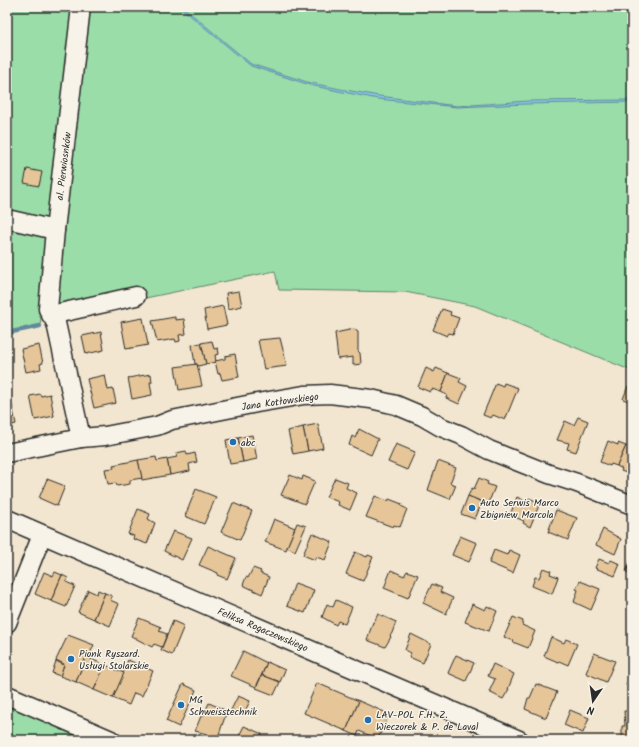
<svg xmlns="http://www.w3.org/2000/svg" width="639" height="747" font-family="Kalam,sans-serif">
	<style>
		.green { fill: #9adda8; stroke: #62846a }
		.water { fill: #85c8e6; stroke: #61899b }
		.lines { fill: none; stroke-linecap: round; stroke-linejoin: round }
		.stream { stroke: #61899b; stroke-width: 4.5 }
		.building { fill: #e6c698; stroke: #2b2b2b }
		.minor-casing { stroke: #2b2b2b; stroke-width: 21 }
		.minor { stroke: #f7f3e8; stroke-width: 18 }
		.poi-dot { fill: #1f6fb2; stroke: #f7f3e8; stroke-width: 1.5 }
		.labels { text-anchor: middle; stroke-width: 3; stroke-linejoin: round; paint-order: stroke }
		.street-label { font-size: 10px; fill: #2b2b2b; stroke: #f7f3e8 }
		.poi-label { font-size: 10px; fill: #2b2b2b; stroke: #f7f3e8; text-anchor: start }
	</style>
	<rect width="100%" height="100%" fill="#f2e6d0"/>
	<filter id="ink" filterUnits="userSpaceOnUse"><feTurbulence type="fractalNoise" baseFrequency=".025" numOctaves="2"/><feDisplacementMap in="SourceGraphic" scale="8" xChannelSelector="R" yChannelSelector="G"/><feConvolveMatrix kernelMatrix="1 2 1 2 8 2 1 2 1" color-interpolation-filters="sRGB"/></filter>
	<g filter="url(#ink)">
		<g class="green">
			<path d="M7,7H76L40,326L7,333Z"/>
			<path d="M89,7H632V371L475,306L405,292L279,290L275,271L136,300L54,308Z"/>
			<path d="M7,701L98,740H7Z"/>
		</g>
		<path class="water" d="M180,7H183L251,64L307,82L340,89L379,96L457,106L528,101L632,100V102L526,104L457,107L378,99L338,91L310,85L251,66Z"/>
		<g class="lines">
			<path class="stream" d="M7,333L40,326"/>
		</g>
		<g class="building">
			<path d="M27,169L42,172L39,186L24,183Z"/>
			<path d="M239,291L242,306L228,309L226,293Z"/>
			<path d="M223,306L227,325L207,329L204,310Z"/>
			<path d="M442,309L451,312L450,315L459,318L453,334L449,333L447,336L433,330Z"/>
			<path d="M175,317V320L184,319L186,334L179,335L180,341L176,342L175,339L157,342L152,321Z"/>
			<path d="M143,318L148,345L126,349L121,322Z"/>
			<path d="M354,329L358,332V351L360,353L361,364L353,365V357L338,359L335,333Z"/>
			<path d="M101,332L104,350L86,354L82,336Z"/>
			<path d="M280,338L287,366L264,369L258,340Z"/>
			<path d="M212,341L214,349L218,348L219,354L215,355L216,362L206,364L201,343Z"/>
			<path d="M201,343L206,364L198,366L197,364H195L192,345Z"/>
			<path d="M39,345L43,363L40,364L41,369L26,372L21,349Z"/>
			<path d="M235,354L239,377L222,380L220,373L218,374L215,361L225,359V356Z"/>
			<path d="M197,364L202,386L179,390L175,367Z"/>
			<path d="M426,368L434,372L436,368L448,373L441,392L432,389L430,392L418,387Z"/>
			<path d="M448,373L461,378L459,382L467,386L459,404L446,398L447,395L441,392Z"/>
			<path d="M151,374L152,382H150L152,395L132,399L128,378Z"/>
			<path d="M105,375L108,390L113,389L116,403L94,408L87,379Z"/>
			<path d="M496,383L503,386L504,383L518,388L505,420L493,415L491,418L483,415Z"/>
			<path d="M628,386L632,387V407L630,406L631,402L623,399Z"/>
			<path d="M40,394L41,396L50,394L54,416L35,420L30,396Z"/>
			<path d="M11,401L16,424L7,426V402Z"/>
			<path d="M578,417L588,421L576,452L567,449L569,443L557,440L565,421L574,425Z"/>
			<path d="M318,424L323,448L308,451L303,427Z"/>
			<path d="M303,427L308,451L293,454L288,431Z"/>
			<path d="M359,429L378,439L371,455L349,445L352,436L355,438Z"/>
			<path d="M252,435L257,459L243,462L238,438Z"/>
			<path d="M238,438L243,462L230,464L226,440Z"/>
			<path d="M608,441L618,445V443L626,446L617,466L611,464L610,466L600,462Z"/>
			<path d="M396,444L415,452L407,470L388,462Z"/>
			<path d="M626,446L632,448V475L621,471L622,469L617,466Z"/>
			<path d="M186,451L187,455L195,453L197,462L189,464L190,471L170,475L167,459L177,457L176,453Z"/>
			<path d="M156,457L157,461L167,459L170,475L142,480L138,460Z"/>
			<path d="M138,460L142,478L130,480V484L117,486L116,483L108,484L105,469L114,468L113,465Z"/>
			<path d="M438,461L456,468L450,483L456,485L450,499L428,490Z"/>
			<path d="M290,475L302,480L303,476L315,481L305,504L281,495Z"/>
			<path d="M335,478L348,483L346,488L357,493L350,510L338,505L339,502L326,497Z"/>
			<path d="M479,478L488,482L487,484L495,487L488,504L468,496L472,488L474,489Z"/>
			<path d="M47,479L65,486L57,506L39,498Z"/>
			<path d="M196,489L216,497L204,524L185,516Z"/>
			<path d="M375,496L388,501L389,499L402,504L401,506L407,509L400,527L394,525L393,527L366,517Z"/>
			<path d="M468,496L482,502L475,519L461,514Z"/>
			<path d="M517,497L527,502L529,498L540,503L530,527L523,523L524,521L510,515Z"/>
			<path d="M233,503L252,511L240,540L221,532Z"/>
			<path d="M138,509L150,514L148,519L155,523L147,544L133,539L134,536L128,534Z"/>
			<path d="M556,510L577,518L568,540L548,532Z"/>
			<path d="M274,519L295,528L286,550L265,542Z"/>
			<path d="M297,523L306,526L295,551L287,547Z"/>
			<path d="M603,529L621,539L615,554L596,545Z"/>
			<path d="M173,531L192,538L182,560L164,551Z"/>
			<path d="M312,533L332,542L325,560L316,557L315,560L303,555Z"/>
			<path d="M460,536L477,543L469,562L452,555Z"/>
			<path d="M208,546L236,558L227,579L217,575L218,573L199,565Z"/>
			<path d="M494,550L507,555L509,550L520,555L513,573L489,563Z"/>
			<path d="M355,552L367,557L368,555L373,557L363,581L346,574Z"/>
			<path d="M632,556V575L626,572Z"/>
			<path d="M599,559L609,563L611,560L620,564L615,576L595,568Z"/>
			<path d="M253,568L261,571L260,573L269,577L262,594L243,585L246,577L248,578Z"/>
			<path d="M543,568L551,571L550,574L558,577L552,594L532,586L535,577L539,578Z"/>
			<path d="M391,570L404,576L407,571L418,575L408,598L384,588Z"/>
			<path d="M44,572L53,576L55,572L62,575L51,601L35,594Z"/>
			<path d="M62,575L68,578L66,582L75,586L66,607L51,601Z"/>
			<path d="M580,581L600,589L591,610L574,602L578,590L576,589Z"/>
			<path d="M295,583L314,590L305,613L287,606Z"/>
			<path d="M432,584L442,588L440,592L453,598L446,614L423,603Z"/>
			<path d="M88,590L97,594L98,590L105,593L94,619L78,612Z"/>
			<path d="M105,593L112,596L110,600L119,604L110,626L94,619Z"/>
			<path d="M336,600L352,607L345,624L338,621L336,625L322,617L327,604L333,607Z"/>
			<path d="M472,604L485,610L487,606L497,611L489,631L465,622Z"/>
			<path d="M378,614L396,622L392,633L390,636L391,637L385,647L367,640L373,622H374Z"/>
			<path d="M513,617L523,621L522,625L535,631L528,648L513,642L514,641L504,637Z"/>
			<path d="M139,618L161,627L159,631L167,634L162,647L154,644L152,647L131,636Z"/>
			<path d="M173,621L184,626L172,655L161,650Z"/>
			<path d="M411,634L431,644L423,663L409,657L411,653L405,650Z"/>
			<path d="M68,635L94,645L88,658L86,657L76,682L60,676L64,664L56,660Z"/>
			<path d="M551,637L564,643L566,639L577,644L568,665L559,661L558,662L544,656Z"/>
			<path d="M243,651L267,663L256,687L231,676Z"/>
			<path d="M594,653L615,661L606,682L586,673Z"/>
			<path d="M456,655L474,663L466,681L448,673Z"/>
			<path d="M86,657L105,665L94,690L76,682Z"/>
			<path d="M128,660L153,671L142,696L134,693L129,705L113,698Z"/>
			<path d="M56,661L64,665L60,676L52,673Z"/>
			<path d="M267,662L285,670L280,682L262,675Z"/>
			<path d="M493,664L514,674L508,689H509L503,699L489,692L495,679L488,676Z"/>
			<path d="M105,665L124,673L113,698L94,690Z"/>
			<path d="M632,669V688L626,685Z"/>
			<path d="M262,675L280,682L274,695L256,688Z"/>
			<path d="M317,683L359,701L346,731L304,713Z"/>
			<path d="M183,684L196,690L179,727L166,721Z"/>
			<path d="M536,684L557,692L546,718L525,709L528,698H530Z"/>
			<path d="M238,696L250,701L243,715L231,710Z"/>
			<path d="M359,701L389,714L378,739L359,731L357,736L346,731Z"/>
			<path d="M209,703L227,711L217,740H211L206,738L207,734L195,731L201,716H203Z"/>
			<path d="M570,710L589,718L583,733L564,725Z"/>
			<path d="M624,711H632V740H622V726H625Z"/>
			<path d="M244,726L262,734L259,740H243L244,738L239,736Z"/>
		</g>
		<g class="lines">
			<defs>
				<g id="minor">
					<path d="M7,219L55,230"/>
					<path d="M51,315L136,296"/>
					<path d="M81,438L56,323L48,309L55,230L81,7"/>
					<path d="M7,453L81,438L105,436L157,426L172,420L257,403L304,395L330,394L371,399L396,405L422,416L441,427L461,435L489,450L549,474L577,483L632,505"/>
					<path d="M7,519L519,740"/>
					<path d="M7,623L42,535"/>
					<path d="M7,695L111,740"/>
				</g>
			</defs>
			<use href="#minor" class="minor-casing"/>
			<use href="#minor" class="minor"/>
		</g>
	</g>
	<g class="poi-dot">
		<circle cx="233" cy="442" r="4"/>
		<circle cx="472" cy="508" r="4"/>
		<circle cx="71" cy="659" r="4"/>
		<circle cx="181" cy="705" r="4"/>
		<circle cx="368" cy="720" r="4"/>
	</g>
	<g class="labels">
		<g class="street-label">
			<text transform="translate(63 166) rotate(-83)" y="4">al. Pierwiosnków</text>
			<text transform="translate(280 401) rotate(-8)" y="4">Jana Kotłowskiego</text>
			<text transform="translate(263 629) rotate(23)" y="4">Feliksa Rogaczewskiego</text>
		</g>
		<g class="poi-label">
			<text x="241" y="446">abc</text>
			<text x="480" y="506">Auto Serwis Marco<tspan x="480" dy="12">Zbigniew Marcola</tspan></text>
			<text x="79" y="657">Pionk Ryszard.<tspan x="79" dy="12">Usługi Stolarskie</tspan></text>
			<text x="189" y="703">MG<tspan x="189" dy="12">Schweisstechnik</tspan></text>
			<text x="376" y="718">LAV-POL F.H. Z.<tspan x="376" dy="12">Wieczorek &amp; P. de Laval</tspan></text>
		</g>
	</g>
	<rect width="639" height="747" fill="none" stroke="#f7f3e8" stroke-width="24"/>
	<rect x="12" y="12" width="615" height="723" fill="none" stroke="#2b2b2b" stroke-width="1.5" filter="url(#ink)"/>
	<g transform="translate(593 701) rotate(193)" stroke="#f7f3e8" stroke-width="3" paint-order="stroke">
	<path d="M0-3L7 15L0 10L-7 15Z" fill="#2b2b2b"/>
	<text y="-6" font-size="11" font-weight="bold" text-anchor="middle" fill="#2b2b2b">N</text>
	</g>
</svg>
